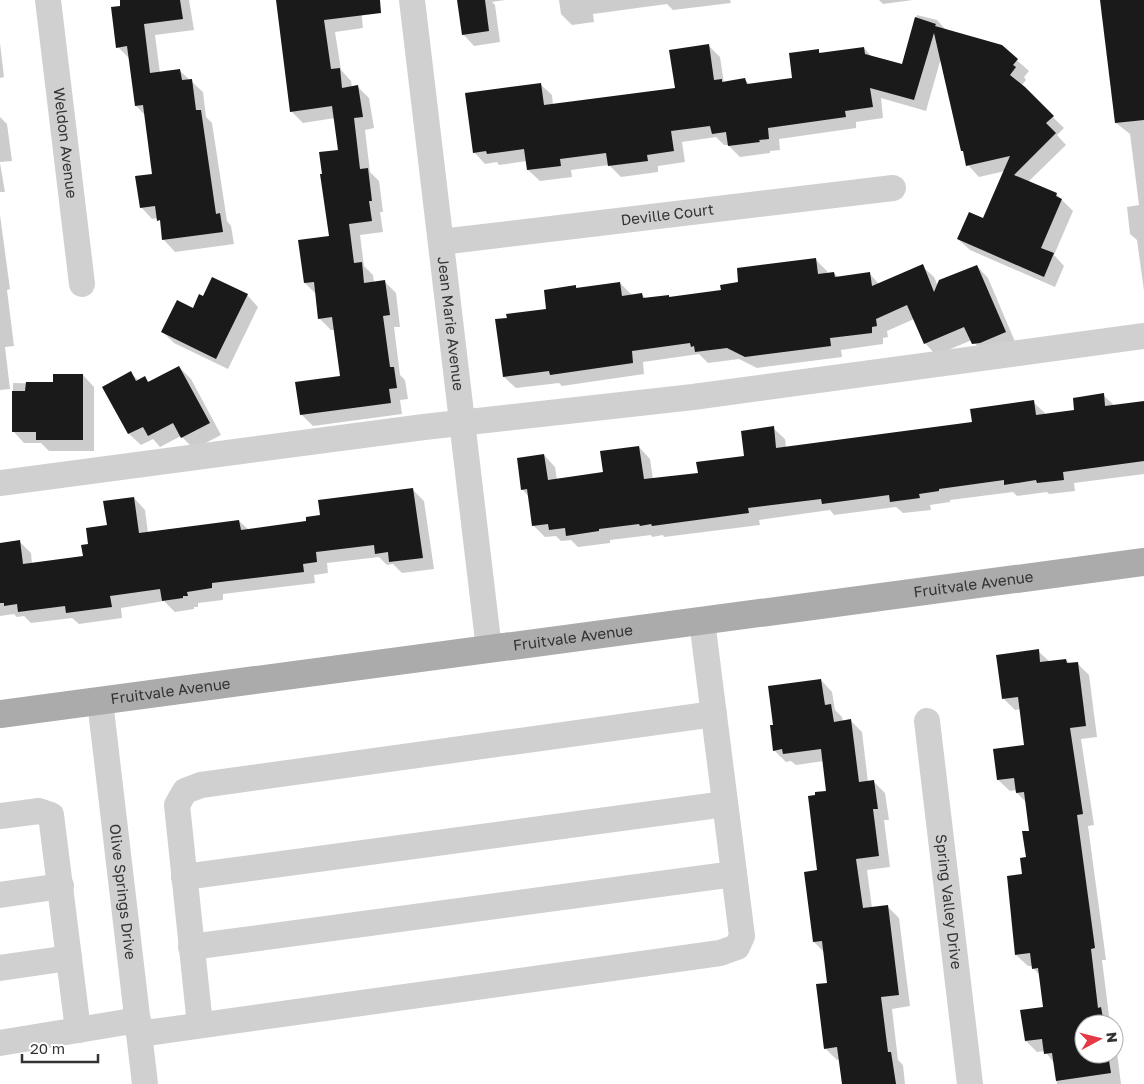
<svg xmlns="http://www.w3.org/2000/svg" width="1144" height="1084" font-family="'Golos Text',sans-serif">
	<style>
		.shadow { fill: #0003 }
		.building { fill: #1a1a1a }
		.lines { fill: none; stroke-linecap: round; stroke-linejoin: round }
		.minor { stroke: #d0d0d0; stroke-width: 26 }
		.major { stroke: #ababab; stroke-width: 28 }
		.labels { text-anchor: middle; stroke-width: 5; stroke-linejoin: round; paint-order: stroke }
		.street-label { font-size: 15px; fill: #333; stroke: #fff }
	</style>
	<rect width="100%" height="100%" fill="#fff"/>
	<g class="shadow">
		<path d="M121,0H189L194,30L155,35L160,73L180,71L203,92L206,117L212,123L227,221L231,226L234,244L175,252L164,240L162,223L158,218L152,219L141,207L153,175L145,115L136,106L130,59L118,47L122,7Z"/>
		<path d="M277,0H360L363,28L335,32L341,70L351,81L352,88L358,87L369,98L374,128L365,130L370,172L379,181L383,212H380L383,232L360,235L364,266L373,275L374,283L385,282L396,293L400,327H394L400,375L405,380L408,399L400,400L402,414L313,426L301,414L341,378L335,330H331L320,319L316,294L305,283L330,237L339,151L335,118L303,123L291,111Z"/>
		<path d="M458,0H505L492,2L495,5L500,42L474,46L463,34Z"/>
		<path d="M559,0H730L731,3L673,10L667,4L593,14L594,22L572,25L561,14Z"/>
		<path d="M879,0H913L883,4Z"/>
		<path d="M1103,0H1144V291L1137,240L1130,234L1127,207L1139,205L1130,134L1116,123Z"/>
		<path d="M917,15L937,20L947,31L1001,46L1029,71L1024,77L1026,80L1021,86L1064,128L1057,135L1066,145L1028,182L1056,194L1073,211L1054,255L1064,266L1055,287L970,250L958,239L984,220L1005,171L979,177L968,165L964,152L962,150L941,58L926,111L881,98L883,118L856,122V128L779,139L780,150L770,151V153L740,157L728,145H724L716,137L682,142L685,162L658,166V172L621,177L609,165L571,170L572,177L540,181L528,170L527,161L499,165L497,162L485,164L474,152L540,84L552,95L553,105L676,89L709,46L720,57L724,83L745,80L750,85L794,79L818,51L822,54L864,48L872,57L902,65Z"/>
		<path d="M0,43L4,77L0,78Z"/>
		<path d="M0,117L7,124L12,161L0,162Z"/>
		<path d="M0,163L5,192H0Z"/>
		<path d="M0,215L10,289L7,290L14,346L5,347L10,389L0,390Z"/>
		<path d="M815,259L827,271V274L834,273L839,278L869,273L879,284L922,266L934,277L938,286L977,266L988,278L1016,344L985,355L972,340L936,355L925,343L914,319L887,331L888,337L883,338V344L841,350L842,357L757,368L739,359L708,363L699,354L643,362L644,374L562,386L559,383L516,388L504,377L496,320L548,310L576,287L578,289L620,283L632,295L642,294L646,299L669,296L671,298L723,291L740,283Z"/>
		<path d="M247,295L258,307L228,369L174,343L163,332L194,310Z"/>
		<path d="M179,367L191,379L221,435L194,449L181,436L160,447L153,439L141,445L129,434L104,387L131,373L139,381L145,378L149,382Z"/>
		<path d="M83,375L94,387V451H49L41,443H24L13,431V383L55,384Z"/>
		<path d="M1103,395L1115,406L1144,402V474L1074,483L1075,491L1049,494L1047,492L1017,496L1013,492L950,500V502L930,505L931,510L903,513L896,507L834,515L830,510L759,520L760,525L664,537L663,535L652,537L651,535L610,540V543L578,547L571,540L561,541L556,536L545,537L533,525L529,497L522,489L544,455L555,467L557,480L604,473L639,447L650,459L653,479L699,474L746,457L773,428L785,439L786,448L974,423L1033,402L1045,413V415L1076,411Z"/>
		<path d="M412,489L424,501L434,569L402,573L393,564L387,565L379,557L327,563L328,573L314,575L315,583L223,594V600L198,603V607H194V609L175,612L164,601L121,608L122,618L79,624L72,618L31,623L24,616L17,617L14,614L0,616V544L19,541L31,553L32,564L84,557L90,545L134,498L145,510L148,533L239,521L249,530L308,523L321,516Z"/>
		<path d="M1038,651L1050,662L1066,660L1070,664L1077,663L1089,675L1097,737L1081,739L1094,825L1088,826L1106,960H1102L1109,1016L1113,1020V1024H1084V1054H1114V1029L1121,1084H1057L1054,1063L1045,1051L1037,1052L1026,1041L1045,1008L1040,975L1033,968V966H1028L1016,955L1012,923L1014,922L1027,858L1030,832L1026,802L1017,793L1016,790L1010,791L998,780L1025,746L1021,709L1015,710L1003,698Z"/>
		<path d="M821,680L832,692L835,710L842,717L843,722L851,721L862,732L868,782L873,781L885,793L889,820H884L890,867L867,870L872,908L887,906L899,918L910,1006L892,1009L898,1060L903,1065L905,1084H843L840,1059L837,1060L825,1048L828,984L824,952L814,942L819,871L828,792L824,761L796,765L791,761L786,762L774,750L775,726Z"/>
	</g>
	<g class="building">
		<path d="M120,0H180L183,19L144,24L150,73L180,69L182,80L192,79L196,110H201L216,214L220,213L223,232L162,240L160,220L157,221L155,206L140,208L135,176L152,174L143,105L135,106L127,46L116,48L111,7L120,6Z"/>
		<path d="M276,0H380L381,13L324,20L331,69L340,68L342,88L358,85L363,117L354,118L360,169L368,168L372,201H369L372,221L349,224L354,263L362,262L364,283L385,280L390,315L383,316L390,367H394L397,388L389,389L391,403L300,415L295,382L340,376L332,317L318,319L314,282L304,283L298,240L329,236L320,174H322L319,152L338,150L332,106L290,112Z"/>
		<path d="M457,0H485L489,31L462,35Z"/>
		<path d="M1100,0H1144V120L1115,123Z"/>
		<path d="M915,17L936,24L935,26L1002,45L1018,59L1013,65L1016,67L1010,75L1025,87L1054,116L1046,123L1056,133L1014,175L1057,193L1056,196L1062,199L1041,248L1054,253L1044,277L957,239L969,212L983,218L1010,156L966,166L963,151H961L934,33L914,100L870,88L873,107L845,111L846,117L768,128L769,139L759,140L760,142L728,146L726,132L712,134L710,126L671,131L674,151L647,155L648,161L608,166L606,153L560,159L561,166L527,170L524,149L487,154L486,151L473,153L465,93L541,83L544,105L675,88L669,50L709,44L714,80L722,79V82L745,78L747,84L792,78L789,53L819,49V53L864,47L865,54L902,64Z"/>
		<path d="M816,258L818,274L834,272L835,277L870,272L872,286L923,264L934,292L939,280L977,265L1006,332L980,343L972,344L964,327L924,344L907,305L876,319L877,326L872,327V333L830,338L831,346L745,357L727,348L695,352L694,346L691,347L690,343L632,351L633,363L550,375L549,371L503,377L495,319L507,318L506,314L546,309L544,290L576,285V288L620,282L622,296L642,293L643,298L669,295V297L721,290L720,285L738,282L737,268Z"/>
		<path d="M212,277L248,294L216,359L161,332L177,300L193,308L199,294L203,296Z"/>
		<path d="M179,366L210,423L181,438L173,423L148,436L143,427L128,434L102,387L131,371L136,381L145,376L148,382Z"/>
		<path d="M53,374H83V440H36V432H12V391H25L26,382H53Z"/>
		<path d="M1104,393L1105,406L1144,401V461L1063,472L1064,480L1037,483L1036,480L1004,485V480L939,489V491L919,494L920,498L890,502L889,495L822,504L821,499L748,508L749,513L652,526L651,524L640,526L639,524L599,529V531L566,536L565,528L549,530L548,524L532,526L527,489L521,490L517,458L544,454L548,480L603,472L600,451L639,446L644,479L698,473L696,462L744,456L741,431L774,426L776,448L972,422L970,409L1034,400L1036,415L1074,410L1073,398Z"/>
		<path d="M413,488L423,558L389,562L388,552L375,554L374,545L316,552L317,562L303,564L304,572L212,583V588L187,592L188,596H183V598L162,601L160,589L110,596L112,607L66,613L65,606L18,612L17,604L4,606V603H0V543L20,540L23,564L83,556L81,545L88,544L86,528L107,525L103,501L134,497L139,533L239,520L241,530L306,521V517L320,515L318,500Z"/>
		<path d="M1039,649L1040,662L1066,659L1067,663L1078,662L1086,726L1070,728L1083,814L1077,815L1095,948L1091,949L1098,1008L1101,1007L1104,1024H1084V1054H1108L1111,1073L1056,1081L1052,1053L1044,1054L1042,1039L1025,1041L1020,1010L1043,1007L1038,968L1032,969L1030,953L1015,955L1007,876L1022,874L1020,858L1026,857L1022,831H1029L1024,792L1016,793L1014,778L997,780L993,749L1024,745L1018,697L1002,699L996,655Z"/>
		<path d="M821,679L825,705L831,704L834,722L851,719L859,782L874,780L878,809H873L879,856L856,859L863,908L888,905L899,995L881,997L888,1052H891L896,1084H842L837,1047L824,1049L816,984L827,983L822,941L813,942L804,872L817,870L808,796L815,795V792L826,791L821,749L783,754L782,749L773,751L770,725H773L768,686Z"/>
	</g>
	<g class="lines">
		<g class="minor">
			<path id="s1" d="M48,0L82,284"/>
			<path id="s2" d="M412,0L489,649"/>
			<path id="s3" d="M441,242L893,188"/>
			<path d="M0,483L424,427L693,397L1144,336"/>
			<path id="s4" d="M100,701L145,1084"/>
			<path id="s5" d="M927,721L970,1084"/>
			<path d="M0,816L39,811L51,815L78,1030L0,1043"/>
			<path d="M184,877L725,804"/>
			<path d="M0,895L61,886"/>
			<path d="M191,947L734,874"/>
			<path d="M0,968L69,958"/>
			<path d="M200,1025L177,805L185,791L201,785L714,714"/>
			<path d="M78,1030L138,1020"/>
			<path d="M139,1034L720,953L737,947L742,936L702,621"/>
		</g>
		<path class="major" id="s6" d="M0,714L1144,562"/>
	</g>
	<g class="labels">
		<g class="street-label">
			<text dy="5" stroke="none"><textPath href="#s1" startOffset="144">Weldon Avenue</textPath></text>
			<text dy="5" stroke="none"><textPath href="#s3" startOffset="228">Deville Court</textPath></text>
			<text dy="5" stroke="none"><textPath href="#s2" startOffset="326">Jean Marie Avenue</textPath></text>
			<text dy="5" stroke="none"><textPath href="#s6" startOffset="982">Fruitvale Avenue</textPath></text>
			<text dy="5" stroke="none"><textPath href="#s6" startOffset="578">Fruitvale Avenue</textPath></text>
			<text dy="5" stroke="none"><textPath href="#s6" startOffset="172">Fruitvale Avenue</textPath></text>
			<text dy="5" stroke="none"><textPath href="#s4" startOffset="192">Olive Springs Drive</textPath></text>
			<text dy="5" stroke="none"><textPath href="#s5" startOffset="182">Spring Valley Drive</textPath></text>
		</g>
	</g>
	<g transform="translate(1099 1039) rotate(83)"><circle r="24" fill="#ffffff" stroke="#adadad"/>
	<path d="M0-4L9 19L0 12L-9 19Z" fill="#e63946"/>
	<text y="-8" font-size="14" font-weight="bold" text-anchor="middle" fill="#333333">N</text>
	</g>
	<path d="M22 1054v8h76v-8" fill="none" stroke="#333333" stroke-width="2.5"/>
	<text x="30" y="1054" font-size="15" fill="#333333" stroke="#ffffff" stroke-width="4" paint-order="stroke">20 m</text>
</svg>
